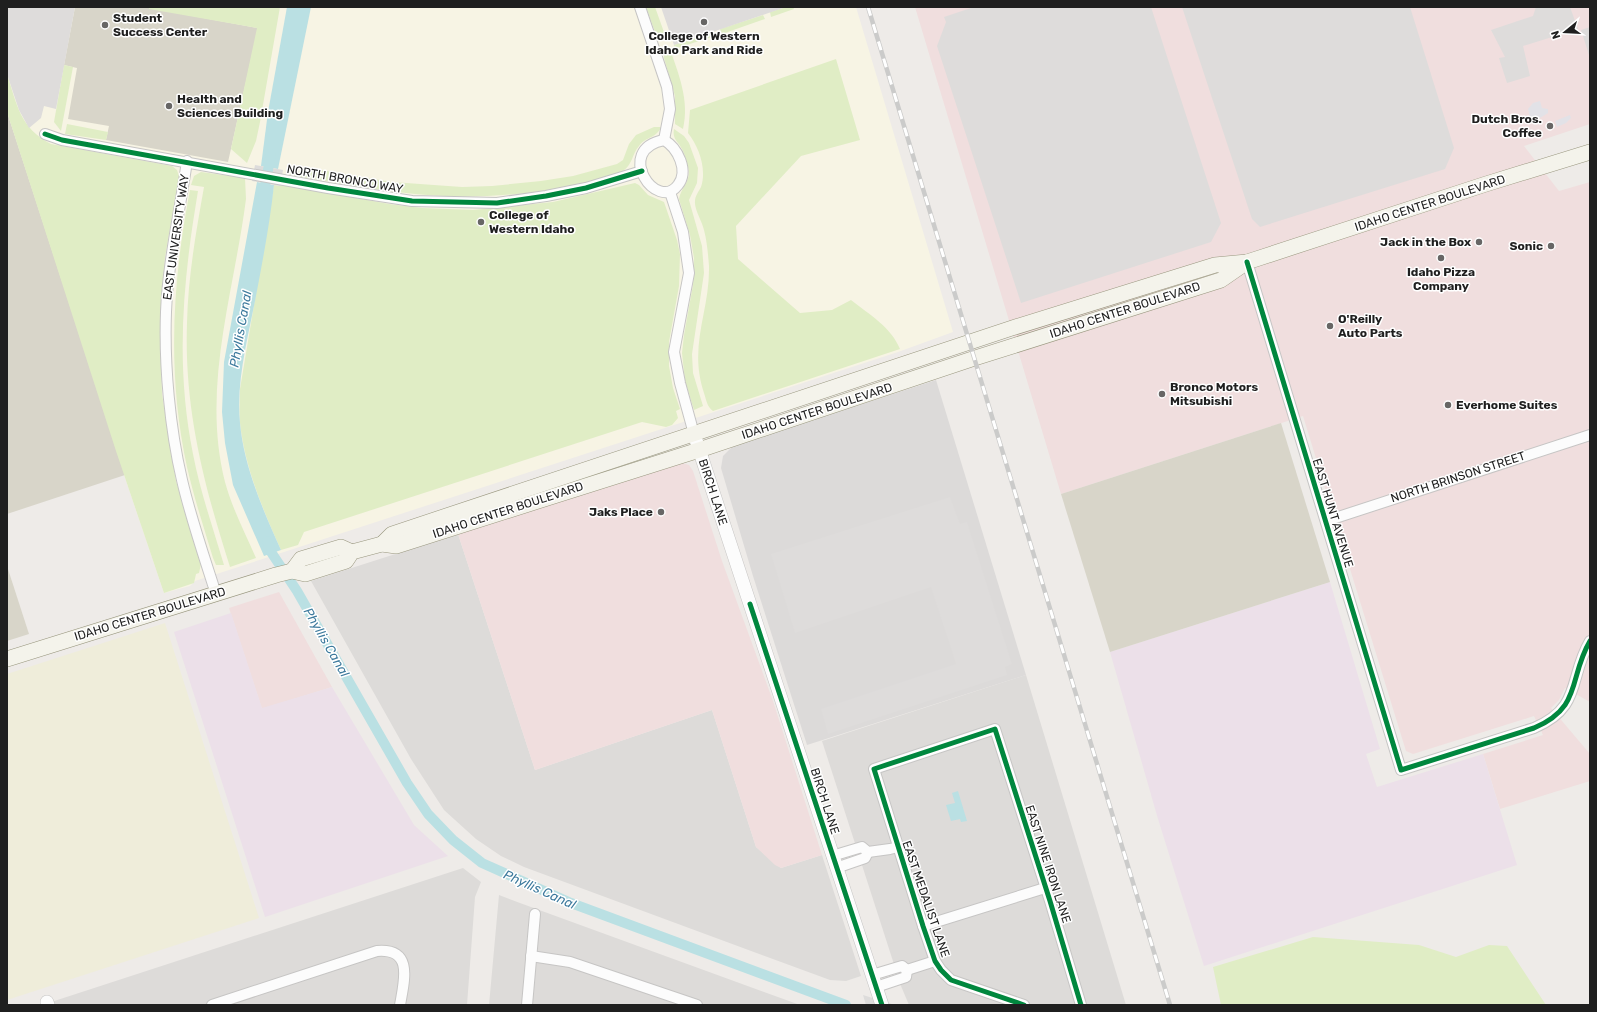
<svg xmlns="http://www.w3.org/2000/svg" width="1597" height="1012" font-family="Rubik,sans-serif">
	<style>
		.residential { fill: #dddbd9 }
		.commercial { fill: #f0dede }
		.industrial { fill: #ece0e9 }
		.education { fill: #f7f4e4 }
		.religious { fill: #dcdad9 }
		.construction { fill: #d8d5c9 }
		.farmland { fill: #efedda }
		.grass { fill: #e0edc5 }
		.parking { fill: #dedcdb }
		.plaza { fill: #e2e2e7 }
		.water { fill: #bae0e3 }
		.pier { fill: #dddcdb }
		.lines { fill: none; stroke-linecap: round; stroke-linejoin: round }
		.canal { stroke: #bae0e3; stroke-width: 10 }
		.minor-casing { stroke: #c6c5c4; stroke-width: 12 }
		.tertiary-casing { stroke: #c6c5c4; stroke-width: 14 }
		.secondary-casing { stroke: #99977f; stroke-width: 16 }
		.minor { stroke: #fcfcfc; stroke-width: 10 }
		.tertiary { stroke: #fcfcfc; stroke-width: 13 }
		.secondary { stroke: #f4f3eb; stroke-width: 15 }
		.rail-casing { stroke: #cbcbca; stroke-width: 4.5 }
		.rail { stroke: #fff; stroke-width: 3; stroke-dasharray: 9; stroke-linecap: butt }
		.cycleway-casing { stroke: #fff; stroke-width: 8 }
		.cycleway { stroke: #00873e; stroke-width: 5 }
		.poi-dot { fill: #676665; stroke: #fff; stroke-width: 1.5 }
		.labels { text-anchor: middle; stroke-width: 3; stroke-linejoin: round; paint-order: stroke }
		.poi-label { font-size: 12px; font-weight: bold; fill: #1f1f1f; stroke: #fff; text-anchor: start }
		.street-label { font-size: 12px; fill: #1f1f1f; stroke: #fff }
		.water-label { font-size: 13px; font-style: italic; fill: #3d7a9d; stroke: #fff }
	</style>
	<rect width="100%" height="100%" fill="#eeebe8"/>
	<g class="residential">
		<path d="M458,534L535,770L712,710L756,847L781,868L822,855L861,976L846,981L830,980L524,867L501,856L476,839L444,810L411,759L311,581Z"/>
		<path d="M1026,675L1126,1005H909L901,986L822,741Z"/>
		<path d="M463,868L481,882L475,897L467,1005H42Z"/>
		<path d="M499,895L520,903L800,1005H489Z"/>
	</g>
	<g class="commercial">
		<path d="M915,7H1590V124L1524,146L1559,191L1590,182V702L1565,688L1559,700L1551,708L1590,754V781L1500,809L1483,754L1543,735L1534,716L1413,754L1406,751L1303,416L1061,494Z"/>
		<path d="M679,462L689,465L693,471L722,561L773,701L822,855L781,868L775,865L756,847L712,710L535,770L458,534Z"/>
		<path d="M279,592L332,687L262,709L229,608Z"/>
	</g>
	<g class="industrial">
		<path d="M1330,582L1380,749L1366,754L1377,787L1483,754L1517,865L1204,966L1158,819L1110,652Z"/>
		<path d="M231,613L262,708L332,687L414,825L448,856L265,917L174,632Z"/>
	</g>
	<path class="education" d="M7,7H856L953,332L898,352L195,581L190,586L164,593L116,451L7,112Z"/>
	<path class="religious" d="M936,380L1026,675L807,745L753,576L721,468L723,456L733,446Z"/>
	<g class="construction">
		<path d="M75,7H144L258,28L228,162L106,140L109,126L68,119L77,68L64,65Z"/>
		<path d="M7,112L125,475L7,514Z"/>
		<path d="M1281,423L1330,582L1110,652L1061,494Z"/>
		<path d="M7,566L29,634L7,641Z"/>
	</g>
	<path class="farmland" d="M165,623L259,918L7,1000V674Z"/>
	<g class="grass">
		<path d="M149,7H280L260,122L256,141L247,163L231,149L257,28L149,9Z"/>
		<path d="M646,7H655L665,35L659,36L655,32Z"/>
		<path d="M786,7H793L794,9L771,17L770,12Z"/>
		<path d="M763,15L765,19L722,34L720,29Z"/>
		<path d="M713,32L715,36L677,48H675L674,45Z"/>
		<path d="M669,46C678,73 690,100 683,129L675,124V96L664,58V51Z"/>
		<path d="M836,59L860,140L801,156L736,226L738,259L800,313L832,310L851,300C870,315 891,327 900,349L713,411C707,407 706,399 704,393C688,345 710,312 709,266C708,254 707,241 704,230C702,221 694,209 695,201C695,196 699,191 701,187C707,169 699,147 688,133L690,110Z"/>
		<path d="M64,65L73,67L61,131L54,122Z"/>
		<path d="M7,74C17,105 20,128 51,144L172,166L177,170L179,176L165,257L160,334L162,394L176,481L201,564L199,573L196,574L194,583L164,593L116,451L7,112Z"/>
		<path d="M67,124L108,132L106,140L65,134Z"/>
		<path d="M654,127H661C657,138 645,137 639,146C632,154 633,164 623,171C610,180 587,182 571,186C520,196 467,199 415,194C373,190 331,181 289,175L309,168L392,182L462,187L492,186L541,181L573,176L617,164L623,160L629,144L636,135Z"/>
		<path d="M674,129L684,136L689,143L698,168L697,183L689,200L702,246L704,273L692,354L693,373L703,406L694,410L685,381L682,353L684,335L693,285L694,258L690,235L679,199C681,187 692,181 688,167C686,161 685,154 682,149C678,141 672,139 674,129Z"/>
		<path d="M201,172L245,178L246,199C234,293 201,387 225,482C232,508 245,533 256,558L230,567C204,485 184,410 187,323C188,277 196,232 204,187L191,185L194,176Z"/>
		<path d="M635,183L639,185L648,195L664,202L677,240L680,254L679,286L669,342V366L673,388L680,409L676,411L678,418L672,425L666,427L642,422L304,532L298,545L281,550C263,510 245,468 240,423C239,412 240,401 240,389L274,185L280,186V184L389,204L422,208L473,210L553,202Z"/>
		<path d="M190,190L198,191C183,280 175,364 193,454C200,491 213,528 224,565H216L213,558C204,528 194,498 187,467C167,374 172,283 190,190Z"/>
		<path d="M1313,937L1419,945L1456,957L1489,945L1507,946L1546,1005H1221L1213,967Z"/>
	</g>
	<g class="parking">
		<path d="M7,7H75L56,109L44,106L41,118L29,128L19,110L7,74Z"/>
		<path d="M661,7H786L674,45Z"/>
		<path d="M974,7H1151L1221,223L1211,242L1021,303L937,46L946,22L944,17Z"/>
		<path d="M1182,7H1410L1454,148L1445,169L1260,227L1252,219Z"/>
		<path d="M1536,7H1570L1578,29L1523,46L1530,76L1507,83L1499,58L1505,57L1491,30L1533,16Z"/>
		<path d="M1590,27V58L1581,30Z"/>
		<path d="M950,497L960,524L967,522L1012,664L1005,667L1007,675L828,734L821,709L956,664L931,587L795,633L771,554Z"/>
	</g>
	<g class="plaza">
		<path d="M1540,101L1542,108L1548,109V113L1535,121L1530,117L1528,109L1533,103Z"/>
		<path d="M1570,115L1571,118L1566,123L1557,127L1555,121Z"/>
	</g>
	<g class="water">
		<path d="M287,7H311L278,169L261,166L268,112Z"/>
		<path d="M257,182L274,185C270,222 263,259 256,296C248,338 236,380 240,423C244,467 263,510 281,550L264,556L233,485L225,443L222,412L224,362Z"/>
		<path d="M958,791L967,821L961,822L960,819L951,821L946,805L955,803L952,793Z"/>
	</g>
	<g class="pier">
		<path d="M255,165L283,170L280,186L252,181Z"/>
		<path d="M863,995L895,1005H866Z"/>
	</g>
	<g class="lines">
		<g class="canal">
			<path d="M263,196L271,154"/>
			<path d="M267,541L271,552L297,591L407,783L428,814L453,840L482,863L571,903L846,1005"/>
		</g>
		<defs>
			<g id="minor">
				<path d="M640,7L667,87L670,109L664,140"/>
				<path d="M45,134L62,140L328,188L412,201L497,203L546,196L586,188L642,171"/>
				<path d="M664,140C678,148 689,171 678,185C657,213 613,150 664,140Z"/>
				<path d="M187,161C180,211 168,261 166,312C164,365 170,429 182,480C191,519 204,556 216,594"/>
				<path d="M670,192L683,232L689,273L674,352L680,383L694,434"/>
				<path d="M1247,262L1401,770L1534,728C1583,707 1568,678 1590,641"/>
				<path d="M1326,521L1590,435"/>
				<path d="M832,856L862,847L868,852L890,849L898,847"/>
				<path d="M836,868L865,858L868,852"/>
				<path d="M923,926L1045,888"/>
				<path d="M531,956L570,962L697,1005"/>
				<path d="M907,970L935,961"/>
				<path d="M872,975L902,966L907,970"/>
				<path d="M876,987L906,977L907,970"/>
				<path d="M212,1005L377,951C414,948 404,981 400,1005"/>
				<path d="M527,1005L535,914"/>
				<path d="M1024,1005L951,980L941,970L935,961L923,926L874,769L995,729L1050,901L1081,1005"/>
			</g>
			<g id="tertiary">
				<path d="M694,434L882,1005"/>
				<path d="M47,1002L48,1005"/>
			</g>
			<g id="secondary">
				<path d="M382,544L392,534L1012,328L1215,265L1247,262L1486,184L1590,152"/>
				<path d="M292,571L301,559L341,547L352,552"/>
				<path d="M7,659L276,575L292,571L305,574L346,561L352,552L382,544L396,546L699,450L975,358L1221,280L1247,262"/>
			</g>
		</defs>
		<use href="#minor" class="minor-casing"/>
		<use href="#tertiary" class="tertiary-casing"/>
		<use href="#secondary" class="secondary-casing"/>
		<use href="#minor" class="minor"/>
		<use href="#tertiary" class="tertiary"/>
		<use href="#secondary" class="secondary"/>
		<defs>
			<path id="rail" d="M868,7L1170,1005"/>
		</defs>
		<use href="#rail" class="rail-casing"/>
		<use href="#rail" class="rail"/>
		<defs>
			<g id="cycleway">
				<path d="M45,134L62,140L328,188L412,201L497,203L546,196L586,188L642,171"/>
				<path d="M1247,262L1401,770L1534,728C1583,707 1568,678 1590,641"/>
				<path d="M750,604L882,1005"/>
				<path d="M1024,1005L951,980L941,970L935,961L923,926L874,769L995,729L1050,901L1081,1005"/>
			</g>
		</defs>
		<use href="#cycleway" class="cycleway-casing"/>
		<use href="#cycleway" class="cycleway"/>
	</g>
	<g class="poi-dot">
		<circle cx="704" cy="22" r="4"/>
		<circle cx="105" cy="25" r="4"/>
		<circle cx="169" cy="106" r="4"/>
		<circle cx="1550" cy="126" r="4"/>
		<circle cx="481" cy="222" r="4"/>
		<circle cx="1479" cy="242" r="4"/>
		<circle cx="1551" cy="246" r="4"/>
		<circle cx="1441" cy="258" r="4"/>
		<circle cx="1330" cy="326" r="4"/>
		<circle cx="1162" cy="394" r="4"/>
		<circle cx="1448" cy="405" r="4"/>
		<circle cx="661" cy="512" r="4"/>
	</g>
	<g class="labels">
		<g class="poi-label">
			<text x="113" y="22">Student<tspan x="113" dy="14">Success Center</tspan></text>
			<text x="704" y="40" text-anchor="middle">College of Western<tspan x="704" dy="14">Idaho Park and Ride</tspan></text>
			<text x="177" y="103">Health and<tspan x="177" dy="14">Sciences Building</tspan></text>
			<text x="1542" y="123" text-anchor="end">Dutch Bros.<tspan x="1542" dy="14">Coffee</tspan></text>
			<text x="489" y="219">College of<tspan x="489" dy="14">Western Idaho</tspan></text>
			<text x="1471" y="246" text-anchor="end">Jack in the Box</text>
			<text x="1543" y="250" text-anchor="end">Sonic</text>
			<text x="1441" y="276" text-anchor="middle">Idaho Pizza<tspan x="1441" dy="14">Company</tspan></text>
			<text x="1338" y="323">O'Reilly<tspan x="1338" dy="14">Auto Parts</tspan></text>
			<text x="1170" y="391">Bronco Motors<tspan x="1170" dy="14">Mitsubishi</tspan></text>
			<text x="1456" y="409">Everhome Suites</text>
			<text x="653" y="516" text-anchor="end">Jaks Place</text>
		</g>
		<g class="street-label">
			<text transform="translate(345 179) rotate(10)" y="4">NORTH BRONCO WAY</text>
			<text transform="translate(1430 203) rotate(-18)" y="4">IDAHO CENTER BOULEVARD</text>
			<text transform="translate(176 237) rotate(-82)" y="4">EAST UNIVERSITY WAY</text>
			<text transform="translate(1125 310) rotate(-18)" y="4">IDAHO CENTER BOULEVARD</text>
			<text transform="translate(817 411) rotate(-18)" y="4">IDAHO CENTER BOULEVARD</text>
			<text transform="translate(1458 477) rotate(-18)" y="4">NORTH BRINSON STREET</text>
			<text transform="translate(713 492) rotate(72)" y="4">BIRCH LANE</text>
			<text transform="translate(508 510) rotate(-18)" y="4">IDAHO CENTER BOULEVARD</text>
			<text transform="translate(1333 513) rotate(73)" y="4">EAST HUNT AVENUE</text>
			<text transform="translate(150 614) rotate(-17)" y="4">IDAHO CENTER BOULEVARD</text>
			<text transform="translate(825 801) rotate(72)" y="4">BIRCH LANE</text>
			<text transform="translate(1048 864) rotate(72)" y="4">EAST NINE IRON LANE</text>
			<text transform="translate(926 899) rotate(71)" y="4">EAST MEDALIST LANE</text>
		</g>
		<g class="water-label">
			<text transform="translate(240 329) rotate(-80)" y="5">Phyllis Canal</text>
			<text transform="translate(327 642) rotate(60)" y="5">Phyllis Canal</text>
			<text transform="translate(540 889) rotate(24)" y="5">Phyllis Canal</text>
		</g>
	</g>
	<rect width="1597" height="1012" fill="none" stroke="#1f1f1f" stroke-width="16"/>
	<g transform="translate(1565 32) rotate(252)" stroke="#ffffff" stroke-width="3" paint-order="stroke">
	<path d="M0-3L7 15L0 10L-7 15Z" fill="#1f1f1f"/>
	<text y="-6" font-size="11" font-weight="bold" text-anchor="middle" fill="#1f1f1f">N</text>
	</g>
</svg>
